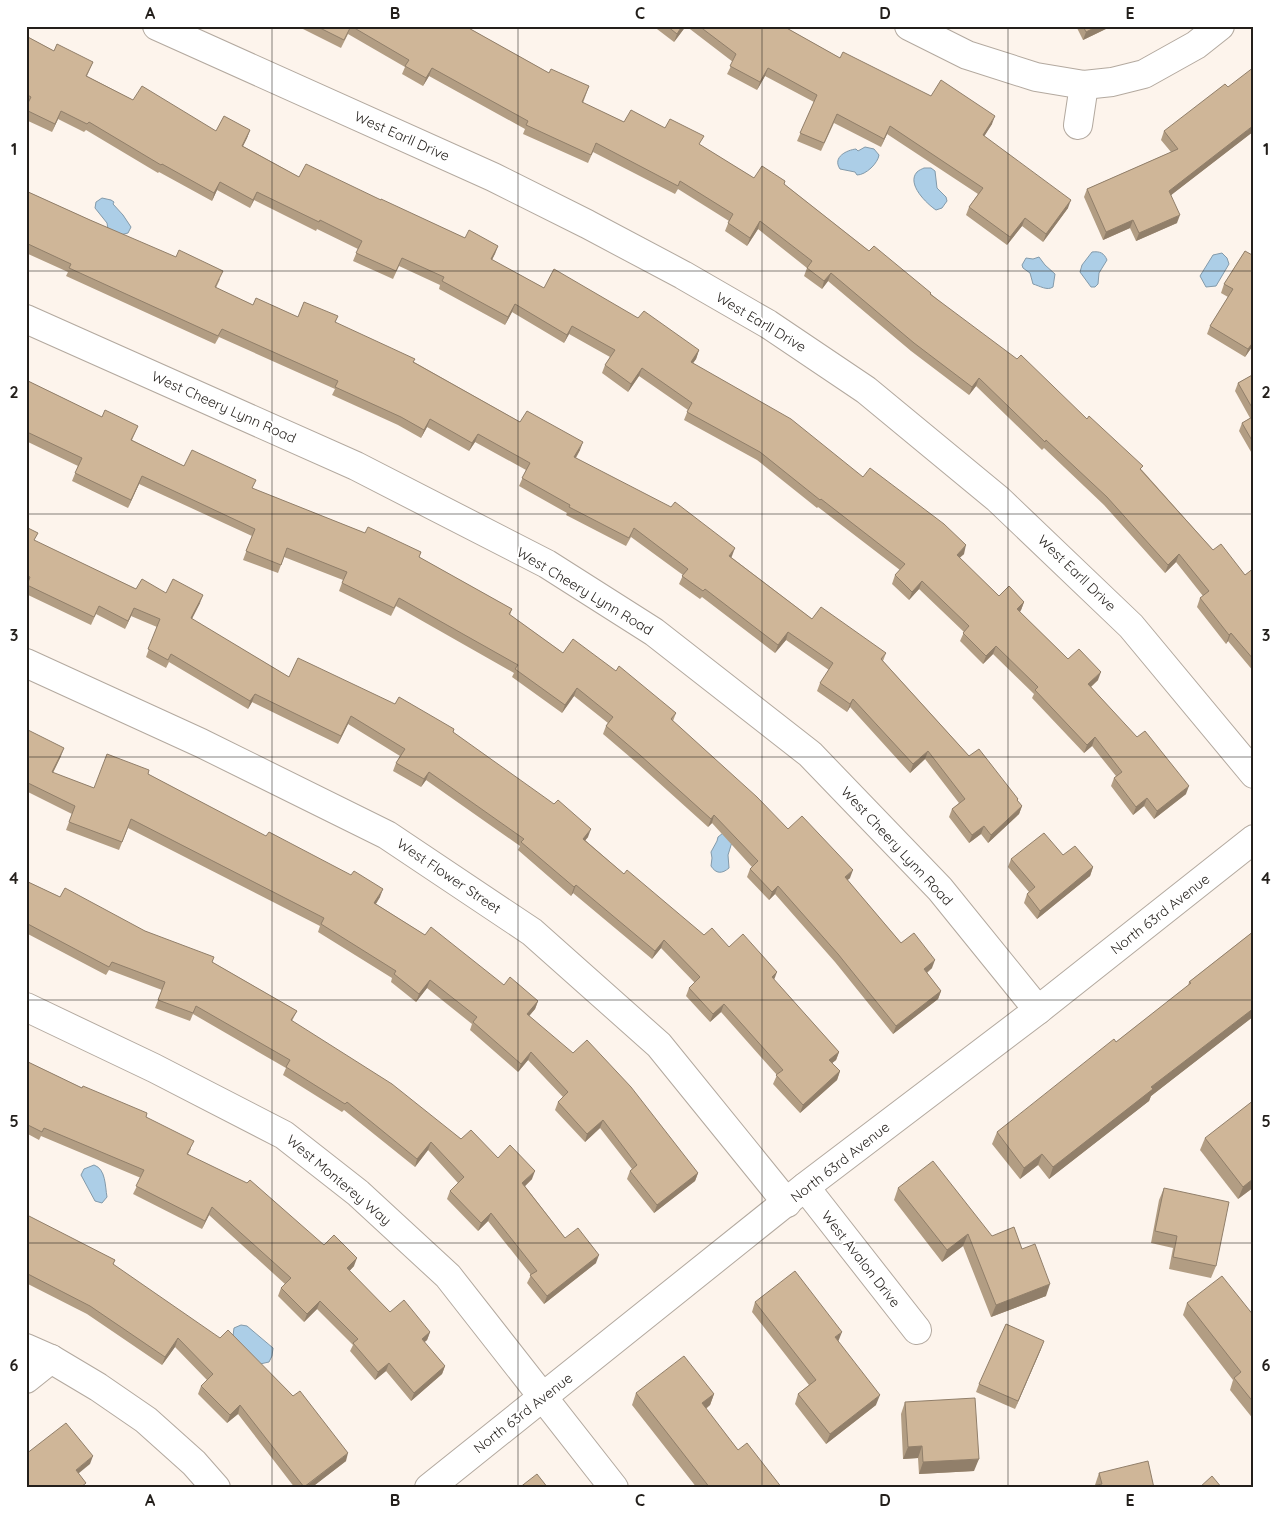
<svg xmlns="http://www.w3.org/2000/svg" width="1280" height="1514" font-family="Quicksand,sans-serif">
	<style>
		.water { fill: #accee7; stroke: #839aaa }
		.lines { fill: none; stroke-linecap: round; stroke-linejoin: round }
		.minor-casing { stroke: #b3a99f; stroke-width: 30 }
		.minor { stroke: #fff; stroke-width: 28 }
		.wall { fill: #b29d83 }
		.shaded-wall { fill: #917f6a }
		.building { fill: #cfb698; stroke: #917f6a }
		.grid { fill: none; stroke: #231f1b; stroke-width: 1; stroke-opacity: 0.55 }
		.labels { text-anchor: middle; stroke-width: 4; stroke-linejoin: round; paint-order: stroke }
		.street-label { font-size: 14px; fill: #231f1b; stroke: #fff }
		.neatline { fill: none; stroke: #231f1b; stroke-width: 2 }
		.grid-label { font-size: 16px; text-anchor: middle; font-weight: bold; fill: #231f1b }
	</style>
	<rect width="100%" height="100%" fill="#fdf4ec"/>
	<g class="water">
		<path d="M865,147L874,149L879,155C878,163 866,175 857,175L855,172L840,169C832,157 847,150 856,149L858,151Z"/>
		<path d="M924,168H931L935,171L937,188L946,197L947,201L942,208L936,210C927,204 906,184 917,172C919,170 922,169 924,168Z"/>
		<path d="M102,198L111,200L114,202L113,204L123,215L131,227L128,233L116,236L108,229L107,223L95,208L96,202Z"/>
		<path d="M1092,252C1100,251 1104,253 1107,260L1099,273L1098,284L1095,287H1091L1080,272L1082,265Z"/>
		<path d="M1222,253L1227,258L1229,264L1216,286L1206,287L1200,276L1213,255Z"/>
		<path d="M1039,257L1045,265L1055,274L1053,287C1047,291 1040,286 1033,284L1030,273L1023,268L1022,265L1026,258L1033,259Z"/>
		<path d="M723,833L732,842L728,855L729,868C722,874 716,874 711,866L712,858L711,852L717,841L718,837Z"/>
		<path d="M94,1165C106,1169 105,1186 107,1197L102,1203L95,1201L81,1175L84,1169Z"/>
		<path d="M241,1325L247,1326L273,1348L272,1356L269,1362L260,1364L233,1336L234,1328Z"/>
	</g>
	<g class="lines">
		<defs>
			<g id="minor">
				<path d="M157,26L493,177L587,224L683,275L768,324L866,390L998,499L1131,626L1254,774"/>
				<path d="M909,26L967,55L1036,77L1084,85L1112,82L1144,74L1196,45L1220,26"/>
				<path d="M1078,125L1084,85"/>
				<path d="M26,319L356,466L547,564L654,632L810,754L940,889L1038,1010"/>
				<path d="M26,663L201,743L387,835L532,932L659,1045L787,1203"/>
				<path d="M26,1007L154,1068L284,1135L358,1193L448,1276L614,1488"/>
				<path d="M805,1187L917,1330"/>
				<path d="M26,1348L51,1359L98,1387L146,1420L194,1463L216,1488"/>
				<path d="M26,1379L51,1359"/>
				<path d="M429,1488L805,1187L1038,1010L1254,839"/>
			</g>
		</defs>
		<use href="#minor" class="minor-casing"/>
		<use href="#minor" class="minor"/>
	</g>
	<g class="wall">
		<path d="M297,26H465L549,73L589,86L583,103L624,122L700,145L754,178L785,181L784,184L869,251L931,294L1142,470L1213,550L1245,575L1254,568V672L1228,641L1226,644L1197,607L1200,598L1203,596L1176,562L1165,573L1104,505L1044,448L1042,450L976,386L969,395L911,351L828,281L822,289L804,276L807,268L758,229L747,246L725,231L729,221L678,189L675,194L593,152L588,163L523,134L525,129L429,76L423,86L402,74L405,67L348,34L341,48Z"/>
		<path d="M653,26H686L674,42Z"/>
		<path d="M686,26H783L840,58L931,96L992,124L984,136L1068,208L1043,242L1022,226L1007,245L966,215L969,207L978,194L887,134L881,147L834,123L821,151L797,141L814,102L765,76L757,90L727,74L733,62Z"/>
		<path d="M1076,26H1112L1083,40Z"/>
		<path d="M26,36L54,51L93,62L87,76L133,100L216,131L250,130L247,138L243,146L299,177L381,200L465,238L498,246L492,260L544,288L638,318L699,350L696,359L693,363L863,477L964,554L959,558L999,596L1024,602L1021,610L1020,612L1068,659L1098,680L1091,687L1186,794L1154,819L1144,806L1133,815L1111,786L1114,778L1116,776L1092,746L1084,753L1032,698L1034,694L993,654L983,664L960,641L964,632L919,589L909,600L892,584L895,575L900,570L818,507L817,508L757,460L684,420L688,410L639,376L628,392L602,373L605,365L610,357L569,334L564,343L512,312L505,325L439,289L440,285L399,266L393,279L353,261L358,249L317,229L316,231L254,200L250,208L217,190L212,201L159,172L158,173L86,130L84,132L58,119L52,132L26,120V107L28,104H26Z"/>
		<path d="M1164,131H1254L1171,195L1177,223L1136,241L1130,228L1103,240L1084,197L1087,189L1171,152L1161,140Z"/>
		<path d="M26,191L90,220L220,279L216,288L253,305L298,317L338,316L335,323L414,362L520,422L580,450L576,458L732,556L731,557L812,619L886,653L883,661L969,756L1018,799V801L1022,806L1019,814L988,843L981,834L969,843L949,817L952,809L959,803L925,759L910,773L850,707L847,712L817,691L820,683L829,670L786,640L775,653L702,597L700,599L679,584L683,575L631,537L626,546L566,515L567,513L519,486L526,470L475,442L469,451L427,427L421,438L398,425L332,395L335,389L219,337L215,344L66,276L68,272L26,253Z"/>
		<path d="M1245,251L1254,344L1245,357L1207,334L1210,326L1228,297L1221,293L1224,284Z"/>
		<path d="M1254,374V457L1239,431L1242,423L1250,418L1235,391L1238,383Z"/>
		<path d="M26,380L102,417L138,426L132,440L184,466L253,489L365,533L421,552L419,557L512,609L510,615L563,653L616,671L676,713L673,721L788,829L850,878L847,880L901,943L932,968L927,973L941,991L938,999L893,1034L835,962L775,894L769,900L747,877L750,869L752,867L712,823L708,827L637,763L603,734L606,726L608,723L574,696L562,713L512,677L514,673L396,606L391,616L339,591L343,580L284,557L278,573L243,560L252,536L139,484L128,508L72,481L78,466L26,441Z"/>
		<path d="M26,527L35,541L136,589L166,593L200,603L192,619L289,677L395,704L454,729L453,732L588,837L585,840L624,874L704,935L729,947L774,980L839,1052L836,1060L832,1063L840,1071L837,1080L800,1113L773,1084L777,1075L721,1012L710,1022L686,996L689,988L695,983L661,948L652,959L573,893L571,896L518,850L520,846L426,780L421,787L393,771L396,763L400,756L348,724L338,744L252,702L248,709L169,662L166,668L146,657L157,627L131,616L125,629L96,614L91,625L26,594Z"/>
		<path d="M26,729L61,756L53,773L94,788L148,774L380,897L376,904L504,985L538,1001L535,1009L529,1016L698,1173L695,1181L654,1213L627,1179L630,1171L632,1169L600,1128L585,1142L555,1110L558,1102L563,1097L528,1060L518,1072L470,1030L472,1024L427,988L416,1002L391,982L392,978L318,932L320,926L128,828L119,850L66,830L72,814L26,791Z"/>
		<path d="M1063,855L1093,867L1090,876L1037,919L1024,903L1027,894L1029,892L1008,867L1011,859Z"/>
		<path d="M26,881L60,897L145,931L212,962L297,1011L292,1021L461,1139L498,1158L532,1179L525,1186L565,1238L596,1263L544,1304L527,1283L531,1275L488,1221L478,1231L447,1199L450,1191L458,1183L428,1150L415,1167L344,1110L342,1112L283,1075L286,1068L193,1014L190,1021L155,1008L162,990L109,970L106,975L26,933Z"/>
		<path d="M1254,931V1016L1151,1096L1149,1101L1049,1179L1038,1165L1020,1179L992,1144L997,1132L1116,1042L1188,986L1189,982Z"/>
		<path d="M26,1061L82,1088L146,1117L191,1149L188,1154L354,1266L349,1271L390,1312L430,1332L427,1340L424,1342L445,1366L442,1374L411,1401L386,1371L375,1380L350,1351L353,1345L317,1309L304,1322L278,1296L281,1288L285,1284L209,1215L202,1229L133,1194L141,1178L41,1136L39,1140L26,1133Z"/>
		<path d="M1205,1138L1254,1187L1238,1199L1200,1150Z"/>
		<path d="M898,1188L992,1236L1022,1249L1046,1296L991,1317L963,1246L942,1262L894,1200Z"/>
		<path d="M1164,1188L1216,1266L1211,1278L1169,1269L1173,1248L1151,1243L1159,1200Z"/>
		<path d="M26,1212L27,1216L115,1260L113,1264L346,1461L311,1488H295L238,1414L227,1423L198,1394L201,1386L207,1380L175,1347L162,1365L87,1314L26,1283Z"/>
		<path d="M755,1302L838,1342L876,1405L826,1444L795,1404L798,1394L809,1385L752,1312Z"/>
		<path d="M1187,1303L1254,1316V1420L1230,1390L1233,1380L1183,1315Z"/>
		<path d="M1041,1349L1015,1409L976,1392L979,1384Z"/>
		<path d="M636,1393L714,1394L710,1405L706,1409L738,1450L782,1488H697L632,1405Z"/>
		<path d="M905,1402L974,1471L919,1474L918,1458L903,1459L901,1414Z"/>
		<path d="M1099,1473L1154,1488L1095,1485Z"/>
	</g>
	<g class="shaded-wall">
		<path d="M682,26H686L674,42L677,34Z"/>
		<path d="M1098,26H1112L1083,40L1086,32Z"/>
		<path d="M432,68L429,76L423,86L426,78Z"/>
		<path d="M768,68L765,76L757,90L760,82Z"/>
		<path d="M61,111L58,119L52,132L55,124Z"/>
		<path d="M995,116L992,124L980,143L983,135Z"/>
		<path d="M1254,125V131L1166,199L1169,191Z"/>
		<path d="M890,126L887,134L881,147L884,139Z"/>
		<path d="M250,130L247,138L239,154L242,146Z"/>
		<path d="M220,182L217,190L212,201L214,193Z"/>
		<path d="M257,192L254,200L250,208L253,200Z"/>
		<path d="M1071,200L1068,208L1043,242L1046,234Z"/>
		<path d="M1180,215L1177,223L1136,241L1139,233Z"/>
		<path d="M1025,218L1022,226L1007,245L1010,237Z"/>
		<path d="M1133,220L1130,228L1103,240L1106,232Z"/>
		<path d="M760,221L758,229L747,246L750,238Z"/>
		<path d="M498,246L495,254L488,267L491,259Z"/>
		<path d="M831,273L828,281L822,289L824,281Z"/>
		<path d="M515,304L512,312L505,325L508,317Z"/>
		<path d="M572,326L569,334L564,343L567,335Z"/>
		<path d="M1254,341V344L1245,357L1248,349Z"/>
		<path d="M699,350L696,359L688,370L691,362Z"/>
		<path d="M642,368L639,376L628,392L631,384Z"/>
		<path d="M979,378L976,386L969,395L972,387Z"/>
		<path d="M430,419L427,427L421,438L424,430Z"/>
		<path d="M478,434L475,442L469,451L472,443Z"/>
		<path d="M583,442L580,450L571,465L574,457Z"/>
		<path d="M142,476L139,484L128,508L131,500Z"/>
		<path d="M966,545L964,554L954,563L957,555Z"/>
		<path d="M735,548L732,556L727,564L729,556Z"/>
		<path d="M1179,554L1176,562L1165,573L1168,565Z"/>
		<path d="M922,581L919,589L909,600L912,592Z"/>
		<path d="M203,595L200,603L188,626L191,618Z"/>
		<path d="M1024,602L1021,610L1015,617L1017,609Z"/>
		<path d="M134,608L131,616L125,629L128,621Z"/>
		<path d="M788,632L786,640L775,653L778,645Z"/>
		<path d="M1231,633L1228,641L1226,644L1229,635Z"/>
		<path d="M996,646L993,654L983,664L986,656Z"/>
		<path d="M1101,672L1098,680L1085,692L1088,684Z"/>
		<path d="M577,688L574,696L562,713L565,705Z"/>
		<path d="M255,694L252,702L248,709L250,701Z"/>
		<path d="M853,699L850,707L847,712L850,704Z"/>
		<path d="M351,716L348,724L338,744L341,736Z"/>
		<path d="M1095,737L1092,746L1084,753L1087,745Z"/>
		<path d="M64,748L61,756L49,780L52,772Z"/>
		<path d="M928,751L925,759L910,773L913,764Z"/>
		<path d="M429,772L426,780L421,787L424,779Z"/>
		<path d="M1189,786L1186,794L1154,819L1157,811Z"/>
		<path d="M1147,798L1144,806L1133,815L1136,807Z"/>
		<path d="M1022,806L1019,814L988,843L991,835Z"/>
		<path d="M714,815L712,823L708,827L711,819Z"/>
		<path d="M984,826L981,834L969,843L972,835Z"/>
		<path d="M591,829L588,837L580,847L583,839Z"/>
		<path d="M1093,867L1090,876L1037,919L1040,911Z"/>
		<path d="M853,870L850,878L842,885L845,877Z"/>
		<path d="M576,885L573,893L571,896L574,887Z"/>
		<path d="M778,886L775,894L769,900L772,892Z"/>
		<path d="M383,889L380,897L371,911L374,903Z"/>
		<path d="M664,940L661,948L652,959L655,951Z"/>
		<path d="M935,960L932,968L921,977L924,969Z"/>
		<path d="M777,972L774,980L772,977Z"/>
		<path d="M430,980L427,988L416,1002L419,994Z"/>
		<path d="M941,991L938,999L893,1034L896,1026Z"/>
		<path d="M538,1001L535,1009L524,1022L527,1014Z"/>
		<path d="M724,1004L721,1012L710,1022L713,1014Z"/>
		<path d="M1254,1008V1016L1151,1096L1149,1101L1049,1179L1053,1167L1151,1087Z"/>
		<path d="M531,1052L528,1060L518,1072L521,1064Z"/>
		<path d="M839,1052L836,1060L826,1068L829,1060Z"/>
		<path d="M840,1071L837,1080L800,1113L803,1105Z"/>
		<path d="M603,1120L600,1128L585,1142L587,1134Z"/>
		<path d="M431,1142L428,1150L415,1167L417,1159Z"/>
		<path d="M1042,1154L1038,1165L1020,1179L1024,1168Z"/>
		<path d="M535,1171L532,1179L520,1191L522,1183Z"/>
		<path d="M698,1173L695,1181L654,1213L657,1205Z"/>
		<path d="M1254,1178V1187L1238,1199L1243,1187Z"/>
		<path d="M212,1207L209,1215L202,1229L205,1221Z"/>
		<path d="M491,1213L488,1221L478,1231L481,1223Z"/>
		<path d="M968,1234L963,1246L942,1262L947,1250Z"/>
		<path d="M599,1255L596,1263L544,1304L547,1296Z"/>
		<path d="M357,1258L354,1266L344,1277L347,1268Z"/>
		<path d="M1050,1284L1046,1296L991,1317L996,1305Z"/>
		<path d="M320,1301L317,1309L304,1322L307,1314Z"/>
		<path d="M430,1332L427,1340L419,1347L422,1339Z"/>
		<path d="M842,1332L838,1342L835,1337Z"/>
		<path d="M178,1338L175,1347L162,1365L165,1357Z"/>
		<path d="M1044,1341L1041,1349L1015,1409L1018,1401Z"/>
		<path d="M389,1363L386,1371L375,1380L378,1372Z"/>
		<path d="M445,1366L442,1374L411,1401L414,1393Z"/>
		<path d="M714,1394L710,1405L697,1415L702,1403Z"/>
		<path d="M880,1395L876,1405L826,1444L830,1434Z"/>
		<path d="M240,1405L238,1414L227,1423L230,1415Z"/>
		<path d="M922,1446L918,1458L903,1459L908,1447Z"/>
		<path d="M348,1453L346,1461L311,1488H304Z"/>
		<path d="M93,1456L90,1464L73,1478L76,1470Z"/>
		<path d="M979,1459L974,1471L919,1474L923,1462Z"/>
	</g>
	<g class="building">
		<path d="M316,26H351L344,40Z"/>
		<path d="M351,26H465L549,73L551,69L589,86L582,102L624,122L631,110L665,128L670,119L704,136L699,144L754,178L762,166L785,181L784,184L869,251L874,246L931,293L930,294L1017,359L1021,355L1087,419L1089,416L1143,466L1140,469L1213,550L1221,544L1245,575L1254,568V660L1231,633L1229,635L1200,598L1209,591L1179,554L1168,565L1107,497L1046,440L1045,442L979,378L972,387L914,343L831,273L824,281L807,268L812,261L760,221L750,238L728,223L733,214L680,181L678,186L596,143L591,155L526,125L528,121L432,68L426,78L405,66L409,60Z"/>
		<path d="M667,26H682L677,34Z"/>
		<path d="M699,26H783L840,58L843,52L931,96L941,80L995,116L983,135L1071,200L1046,234L1025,218L1010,237L969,207L983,188L890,126L884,139L837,114L824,143L800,133L817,95L768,68L760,82L730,66L736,54Z"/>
		<path d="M1083,26H1098L1086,32Z"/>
		<path d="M26,36L54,51L57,44L93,62L86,76L133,100L142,86L216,131L224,116L250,130L242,146L299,177L306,164L381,200V199L465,238L469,230L498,246L491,259L544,288L554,269L638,318L644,311L699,350L691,362L791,419L863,477L870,468L944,524L966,545L957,555L999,596L1009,586L1024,602L1017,609L1068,659L1079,649L1101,672L1088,684L1137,737L1145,731L1189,786L1157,811L1147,798L1136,807L1114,778L1122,772L1095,737L1087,745L1035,690L1038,687L996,646L986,656L963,633L969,626L922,581L912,592L895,575L905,564L821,499L820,500L760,452L687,412L692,403L642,368L631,384L605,365L615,350L572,326L567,335L515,304L508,317L442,281L444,277L402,258L396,271L356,253L362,241L320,220L319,222L257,192L253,200L220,182L214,193L162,164L161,165L89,122L87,124L61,111L55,124L26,110V107L31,97L26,94Z"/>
		<path d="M1254,67V125L1169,191L1180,215L1139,233L1133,220L1106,232L1087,189L1178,149L1164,131L1225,84L1228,87Z"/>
		<path d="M26,191L90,220L176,257L179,250L223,271L215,287L253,305L256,298L298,317L304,302L338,316L335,322L415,359L413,362L520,422L527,411L583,442L574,457L671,507L675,502L735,548L729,556L812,619L821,607L886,653L881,659L969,756L979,749L1018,799L1017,800L1022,806L991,835L984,826L972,835L952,809L965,799L928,751L913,764L853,699L850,704L820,683L833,663L788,632L778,645L705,589L703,591L682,576L688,569L634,528L629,538L569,507L570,505L522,478L530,463L478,434L472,443L430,419L424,430L401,417L335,387L338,381L222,329L218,336L69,268L71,264L26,243Z"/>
		<path d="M1245,251L1254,256V341L1248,349L1210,326L1233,289L1224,284Z"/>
		<path d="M1254,374V411L1238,383Z"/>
		<path d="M26,380L102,417L105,410L138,426L131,440L184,466L192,450L256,480L252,488L365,533L368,527L421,552L419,557L512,609L509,614L563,653L573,639L616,671L619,666L676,713L671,719L757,797L788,829L802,816L853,870L845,877L901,943L914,933L935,960L924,969L941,991L896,1026L838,954L778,886L772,892L750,869L758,861L714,815L711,819L640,755L606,726L613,717L577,688L565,705L515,669L518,665L399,598L394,608L342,583L347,572L287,548L281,565L246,551L255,529L142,476L131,500L75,473L82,458L27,432L26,435Z"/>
		<path d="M1254,416V444L1242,423Z"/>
		<path d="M26,527L38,533L34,540L136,589L142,579L166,593L173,579L203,595L191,618L289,677L298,658L395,704L399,697L454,729L453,732L554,804L558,800L591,829L583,839L624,874L627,870L704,935L712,928L729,947L743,934L777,972L772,977L839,1052L829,1060L840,1071L803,1105L776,1075L783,1070L724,1004L713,1014L689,988L700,977L664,940L655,951L576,885L574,887L521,842L524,839L429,772L424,779L396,763L405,749L351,716L341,736L255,694L250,701L171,654L168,660L148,649L160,619L134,608L128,621L99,606L94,617L27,585L30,577L26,575Z"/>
		<path d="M26,729L64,748L52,772L94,788L107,754L149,770L148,774L266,836L269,832L351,875L354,871L383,889L374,903L425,935L431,927L504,985L510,977L538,1001L527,1014L573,1053L587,1040L631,1087L698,1173L657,1205L630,1171L637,1165L603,1120L587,1134L558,1102L568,1092L531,1052L521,1064L473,1022L477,1017L430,980L419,994L394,974L396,971L321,924L324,918L131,819L122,842L69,822L75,806L26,782Z"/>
		<path d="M1044,833L1063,855L1075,846L1093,867L1040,911L1027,894L1035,887L1011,859Z"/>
		<path d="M26,881L60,897L65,888L145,931L214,957L212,962L297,1011L291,1020L392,1084L461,1139L471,1130L498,1158L510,1145L535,1171L522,1183L565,1238L578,1228L599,1255L547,1296L530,1275L537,1271L491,1213L481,1223L450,1191L464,1177L431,1142L417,1159L347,1102L345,1104L286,1067L290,1060L196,1006L193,1013L158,1000L165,982L112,962L109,967L26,923Z"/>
		<path d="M1254,931V1008L1151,1087L1153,1089L1053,1167L1042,1154L1024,1168L997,1132L1114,1039L1116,1042L1191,983L1189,982Z"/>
		<path d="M26,1061L82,1088L83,1086L147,1113L146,1117L194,1141L187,1154L247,1183L250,1180L324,1245L334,1235L357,1258L347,1268L390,1312L404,1300L430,1332L422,1339L445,1366L414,1393L389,1363L378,1372L353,1343L358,1339L320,1301L307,1314L281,1288L291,1278L212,1207L205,1221L136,1186L144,1170L44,1128L42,1132L26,1124Z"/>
		<path d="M1254,1100V1178L1243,1187L1205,1138Z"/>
		<path d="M933,1161L992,1236L1014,1227L1022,1249L1035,1244L1050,1284L996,1305L968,1234L947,1250L898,1188Z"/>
		<path d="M1164,1188L1229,1202L1216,1266L1173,1257L1177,1236L1155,1231Z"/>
		<path d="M26,1212L28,1213L27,1215L115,1260L113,1264L220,1338L228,1330L293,1396L300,1391L348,1453L304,1487L240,1405L230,1415L201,1386L213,1374L178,1338L165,1357L90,1306L26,1273Z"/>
		<path d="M795,1271L842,1332L835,1337L880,1395L830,1434L798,1394L816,1380L755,1302Z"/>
		<path d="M1222,1276L1254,1316V1403L1234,1378L1241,1372L1187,1303Z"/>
		<path d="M1006,1324L1044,1341L1018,1401L979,1384Z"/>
		<path d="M684,1356L714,1394L702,1403L738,1450L747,1443L782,1488H710L636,1393Z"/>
		<path d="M975,1398L979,1459L923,1462L922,1446L908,1447L905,1402Z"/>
		<path d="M66,1423L93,1456L76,1470L86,1483L80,1488H26V1454Z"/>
		<path d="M1148,1461L1154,1488H1084L1102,1484L1099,1473Z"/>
		<path d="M537,1474L548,1488H519Z"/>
		<path d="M1212,1476L1222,1488H1199Z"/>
	</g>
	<path class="grid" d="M272,26V1488M518,26V1488M762,26V1488M1008,26V1488M26,271H1254M26,514H1254M26,757H1254M26,1000H1254M26,1243H1254"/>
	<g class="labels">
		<g class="street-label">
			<text transform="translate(402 136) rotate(24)" y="5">West Earll Drive</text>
			<text transform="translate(761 322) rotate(31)" y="5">West Earll Drive</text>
			<text transform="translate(224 407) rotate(24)" y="5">West Cheery Lynn Road</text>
			<text transform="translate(1077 573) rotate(44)" y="5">West Earll Drive</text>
			<text transform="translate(585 591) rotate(31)" y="5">West Cheery Lynn Road</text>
			<text transform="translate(897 846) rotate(47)" y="5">West Cheery Lynn Road</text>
			<text transform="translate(449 876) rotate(34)" y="5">West Flower Street</text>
			<text transform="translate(1160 914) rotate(-38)" y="5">North 63rd Avenue</text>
			<text transform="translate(840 1162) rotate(-38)" y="5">North 63rd Avenue</text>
			<text transform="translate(339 1180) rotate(40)" y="5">West Monterey Way</text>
			<text transform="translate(861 1259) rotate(52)" y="5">West Avalon Drive</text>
			<text transform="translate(523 1413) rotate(-38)" y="5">North 63rd Avenue</text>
		</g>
	</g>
	<rect width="1280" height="1514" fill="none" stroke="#ffffff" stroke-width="55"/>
	<rect x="28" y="28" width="1224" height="1458" class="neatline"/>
	<g class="grid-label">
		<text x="150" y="19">A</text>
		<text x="395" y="19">B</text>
		<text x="640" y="19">C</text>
		<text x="885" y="19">D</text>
		<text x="1130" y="19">E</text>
		<text x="14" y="155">1</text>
		<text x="1266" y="155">1</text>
		<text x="14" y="398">2</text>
		<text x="1266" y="398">2</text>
		<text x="14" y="641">3</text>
		<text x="1266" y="641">3</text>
		<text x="14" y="884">4</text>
		<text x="1266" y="884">4</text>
		<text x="14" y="1127">5</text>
		<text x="1266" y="1127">5</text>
		<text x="14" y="1371">6</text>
		<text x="1266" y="1371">6</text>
		<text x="150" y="1506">A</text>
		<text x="395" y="1506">B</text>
		<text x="640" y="1506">C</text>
		<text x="885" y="1506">D</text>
		<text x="1130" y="1506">E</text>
	</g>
</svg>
